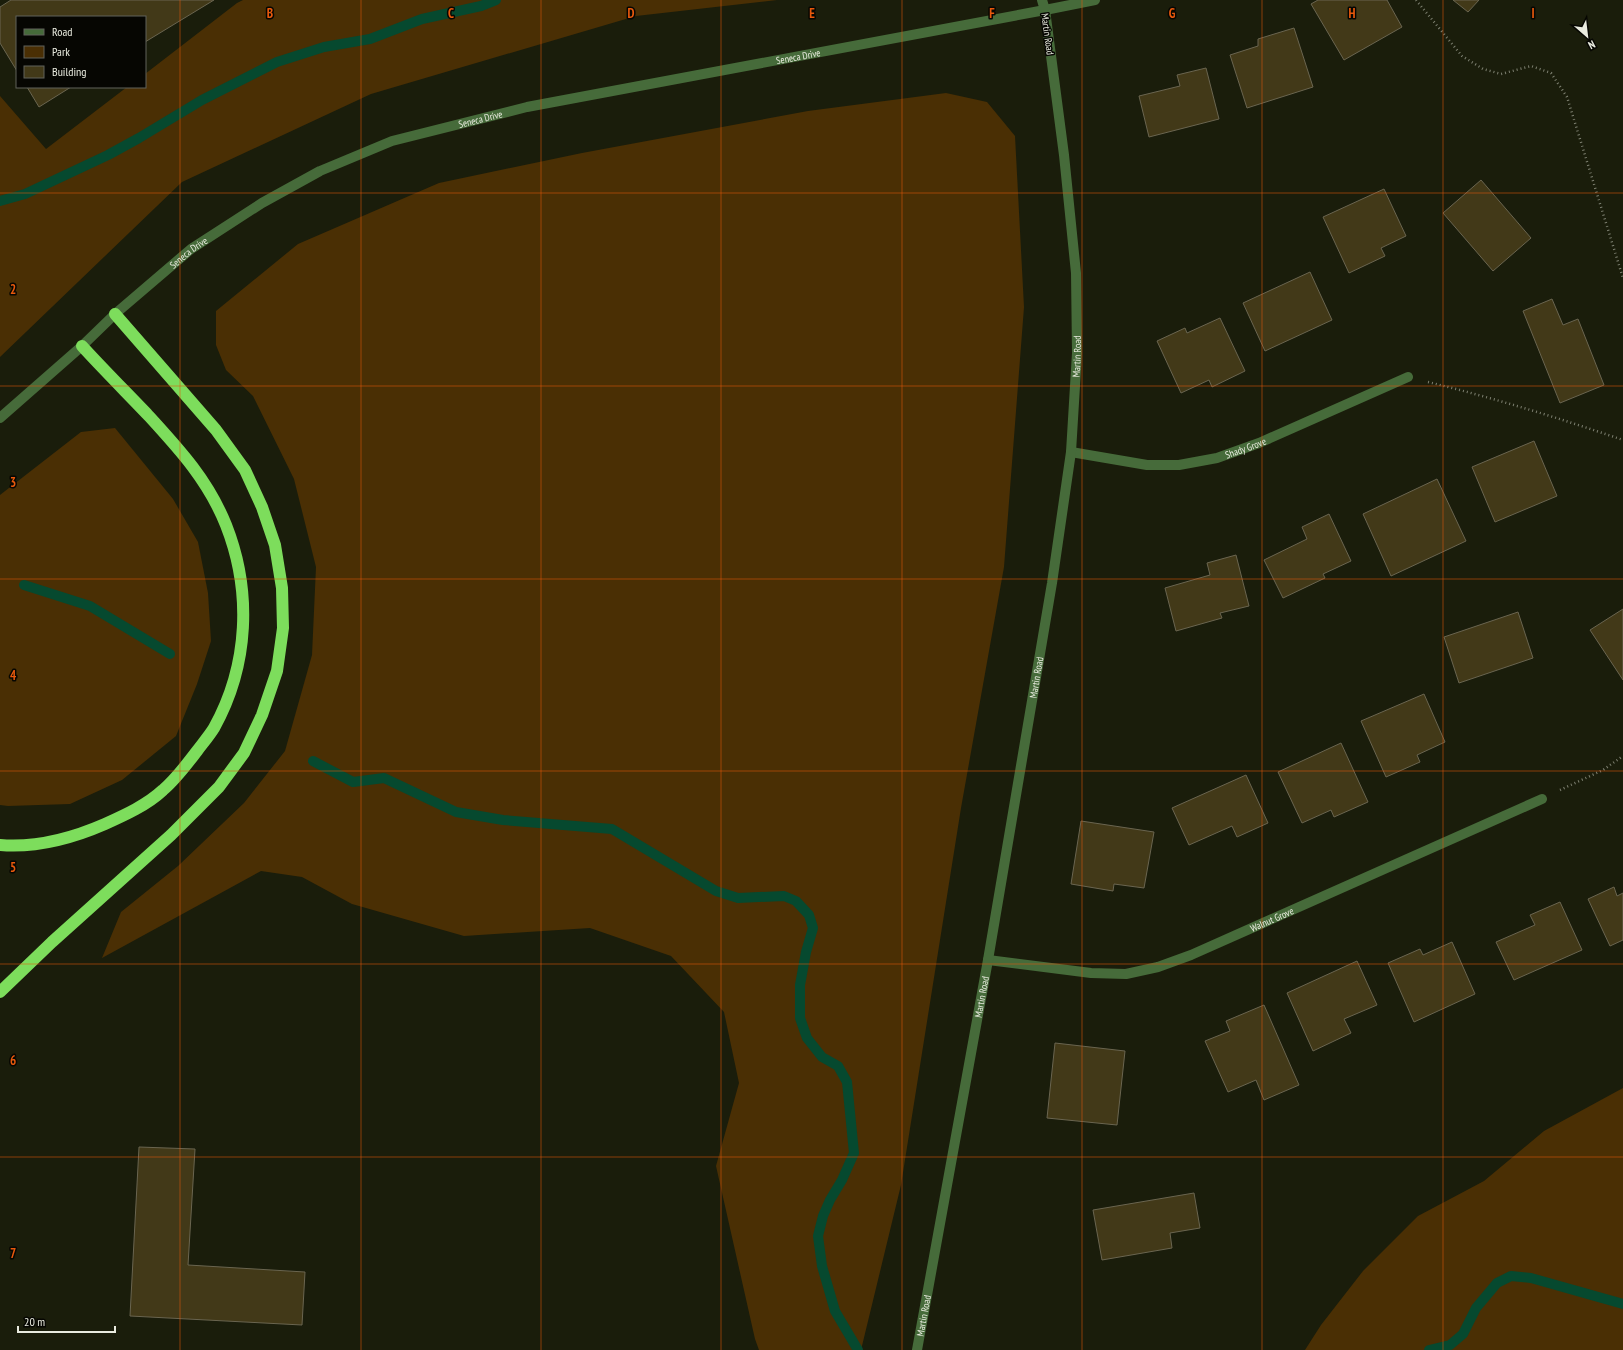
<svg xmlns="http://www.w3.org/2000/svg" width="1623" height="1350" font-family="'PT Sans Narrow',sans-serif">
	<style>
		.green { fill: #4a2f04 }
		.lines { fill: none; stroke-linecap: round; stroke-linejoin: round }
		.stream { stroke: #06492f; stroke-width: 10 }
		.building { fill: #423918; stroke: #6a6550 }
		.path { stroke: #7e8071; stroke-width: 2.5; stroke-dasharray: 1 3; stroke-linecap: butt }
		.minor { stroke: #466b3a; stroke-width: 10 }
		.tertiary { stroke: #466b3a; stroke-width: 10 }
		.motorway { stroke: #7ddd5c; stroke-width: 12 }
		.grid { fill: none; stroke: #e8590c; stroke-width: 1; stroke-opacity: 0.55 }
		.labels { text-anchor: middle; stroke-width: 3; stroke-linejoin: round; paint-order: stroke }
		.street-label { font-size: 10px; fill: #e9ebdf; stroke: #060602 }
		.grid-label { font-size: 13px; text-anchor: middle; font-weight: bold; fill: #e8590c; stroke: #060602; stroke-width: 3; stroke-linejoin: round; paint-order: stroke }
	</style>
	<rect width="100%" height="100%" fill="#1a1d0b"/>
	<g class="green">
		<path d="M243,0H777L636,16L371,94L182,182L0,357V96L46,149L127,87H145V74L237,3Z"/>
		<path d="M946,93L987,102L1015,136L1024,307L1004,567L961,808L901,1185L861,1350H759L755,1339L716,1166L739,1083L724,1012L671,956L590,928L464,936L352,904L302,877L261,871L102,958L121,912L178,866L244,803L285,751L312,655L316,567L294,479L253,396L226,370L216,345V311L298,244L439,183L582,153L808,111Z"/>
		<path d="M115,428L173,499L198,542L208,593L211,641L197,684L176,736L122,780L70,804L8,806L0,805V495L81,432Z"/>
		<path d="M1623,1088V1350H1305L1321,1325L1363,1271L1418,1216L1484,1181L1544,1131Z"/>
	</g>
	<g class="lines">
		<g class="stream">
			<path d="M0,201L25,194L108,155L139,138L202,100L277,62L324,47L370,39L422,19L481,6L496,0"/>
			<path d="M24,585L90,606L170,654"/>
			<path d="M313,761L353,782L384,778L456,812L503,820L612,829L716,891L738,898L784,896L796,901L809,915L813,928L806,952L800,985V1018L807,1038L822,1057L838,1066L847,1082L854,1153L842,1180L830,1200L823,1216L818,1236L822,1266L835,1311L858,1350"/>
			<path d="M1429,1350L1450,1345L1463,1334L1476,1308L1497,1283L1511,1276L1531,1278L1623,1304"/>
		</g>
	</g>
	<g class="building">
		<path d="M11,0H214L145,42V17H17V71L0,43V7Z"/>
		<path d="M1318,0H1387L1402,27L1344,60L1311,4Z"/>
		<path d="M1453,0H1479L1468,12Z"/>
		<path d="M1294,28L1313,87L1247,108L1230,55L1258,46V39Z"/>
		<path d="M1206,68L1219,119L1149,137L1139,96L1180,86L1177,75Z"/>
		<path d="M27,87H71L39,107Z"/>
		<path d="M1481,180L1531,238L1493,271L1443,213Z"/>
		<path d="M1384,189L1406,236L1381,248L1385,256L1349,273L1323,217Z"/>
		<path d="M1310,272L1332,320L1265,351L1243,303Z"/>
		<path d="M1552,299L1563,325L1578,319L1604,385L1560,403L1523,311Z"/>
		<path d="M1220,318L1245,371L1212,387L1209,380L1181,393L1157,341L1185,328L1187,333Z"/>
		<path d="M1534,441L1557,496L1495,522L1472,467Z"/>
		<path d="M1437,479L1466,541L1391,576L1363,514Z"/>
		<path d="M1329,514L1351,561L1323,574L1325,578L1283,598L1264,560L1307,539L1302,527Z"/>
		<path d="M1236,555L1249,606L1220,613L1222,618L1176,631L1165,588L1210,575L1207,563Z"/>
		<path d="M1623,609V680L1590,630Z"/>
		<path d="M1518,612L1533,658L1459,683L1444,637Z"/>
		<path d="M1424,694L1445,742L1417,755L1420,762L1386,777L1361,721Z"/>
		<path d="M1341,743L1368,802L1334,817L1331,810L1302,823L1278,772Z"/>
		<path d="M1246,775L1268,823L1237,837L1232,826L1189,845L1172,808Z"/>
		<path d="M1081,821L1154,832L1144,888L1114,884L1113,891L1071,884Z"/>
		<path d="M1614,887L1617,896L1623,893V940L1610,946L1588,899Z"/>
		<path d="M1560,902L1582,950L1514,980L1496,942L1535,925L1530,915Z"/>
		<path d="M1452,942L1475,994L1414,1022L1388,963L1420,949L1423,955Z"/>
		<path d="M1357,961L1377,1005L1344,1019L1351,1033L1313,1051L1287,993Z"/>
		<path d="M1264,1005L1299,1085L1264,1100L1256,1080L1228,1092L1205,1041L1230,1031L1226,1021Z"/>
		<path d="M1055,1043L1125,1051L1117,1125L1047,1118Z"/>
		<path d="M139,1147L195,1149L188,1265L305,1272L302,1325L130,1316Z"/>
		<path d="M1194,1193L1200,1228L1170,1233L1172,1248L1102,1260L1093,1210Z"/>
	</g>
	<g class="lines">
		<g class="path">
			<path d="M1416,0L1462,56L1483,69L1501,74L1531,66L1551,73L1567,97L1623,278"/>
			<path d="M1428,382C1494,398 1559,418 1623,440"/>
			<path d="M1560,790L1603,770L1623,756"/>
		</g>
		<g class="minor">
			<path d="M1045,10L1095,0"/>
			<path id="s1" d="M1071,452L1147,465H1179L1217,458L1259,443L1408,377"/>
			<path id="s2" d="M988,960L1091,973L1126,974L1158,967L1191,955L1542,799"/>
		</g>
		<g class="tertiary">
			<path id="s3" d="M0,418L82,346L115,314L191,249L262,203L320,171L392,141L527,107L1045,10"/>
			<path id="s4" d="M917,1350L988,960L1052,583L1071,452L1077,353L1076,273L1064,155L1045,10L1042,0"/>
		</g>
		<g class="motorway">
			<path d="M0,845C36,848 73,838 105,824C125,815 147,805 163,790C176,779 187,764 197,751C203,743 209,736 214,728C249,665 252,591 226,525C208,480 179,449 147,414C125,391 103,369 82,346"/>
			<path d="M0,992L52,942L171,835L219,787L244,753L262,715L277,671L283,628L282,588L275,545L262,507L245,470L216,430L115,314"/>
		</g>
	</g>
	<path class="grid" d="M180,0V1350M361,0V1350M541,0V1350M721,0V1350M902,0V1350M1082,0V1350M1262,0V1350M1443,0V1350M0,193H1623M0,386H1623M0,579H1623M0,771H1623M0,964H1623M0,1157H1623"/>
	<g class="labels">
		<g class="street-label">
			<text transform="translate(1048 34) rotate(82)" y="4">Martin Road</text>
			<text dy="4" stroke="none"><textPath href="#s3" startOffset="899">Seneca Drive</textPath></text>
			<text dy="4" stroke="none"><textPath href="#s3" startOffset="575">Seneca Drive</textPath></text>
			<text dy="4" stroke="none"><textPath href="#s3" startOffset="251">Seneca Drive</textPath></text>
			<text dy="4" stroke="none"><textPath href="#s4" startOffset="1007">Martin Road</textPath></text>
			<text dy="4" stroke="none"><textPath href="#s1" startOffset="178">Shady Grove</textPath></text>
			<text dy="4" stroke="none"><textPath href="#s4" startOffset="683">Martin Road</textPath></text>
			<text dy="4" stroke="none"><textPath href="#s2" startOffset="295">Walnut Grove</textPath></text>
			<text dy="4" stroke="none"><textPath href="#s4" startOffset="359">Martin Road</textPath></text>
			<text dy="4" stroke="none"><textPath href="#s4" startOffset="35">Martin Road</textPath></text>
		</g>
	</g>
	<g class="grid-label">
		<text x="270" y="18">B</text>
		<text x="451" y="18">C</text>
		<text x="631" y="18">D</text>
		<text x="812" y="18">E</text>
		<text x="992" y="18">F</text>
		<text x="1172" y="18">G</text>
		<text x="1352" y="18">H</text>
		<text x="1533" y="18">I</text>
		<text x="13" y="294">2</text>
		<text x="13" y="487">3</text>
		<text x="13" y="680">4</text>
		<text x="13" y="872">5</text>
		<text x="13" y="1065">6</text>
		<text x="13" y="1258">7</text>
	</g>
	<rect x="16" y="16" width="130" height="72" fill="#060602" stroke="#61625a"/>
	<rect x="24" y="29" width="20" height="6" fill="#466b3a" stroke="#61625a"/>
	<text x="52" y="36" font-size="12" fill="#e9ebdf">Road</text>
	<rect x="24" y="46" width="20" height="12" fill="#4a2f04" stroke="#61625a"/>
	<text x="52" y="56" font-size="12" fill="#e9ebdf">Park</text>
	<rect x="24" y="66" width="20" height="12" fill="#423918" stroke="#61625a"/>
	<text x="52" y="76" font-size="12" fill="#e9ebdf">Building</text>
	<g transform="translate(1587 36) rotate(152)" stroke="#060602" stroke-width="3" paint-order="stroke">
	<path d="M0-3L7 15L0 10L-7 15Z" fill="#e9ebdf"/>
	<text y="-6" font-size="11" font-weight="bold" text-anchor="middle" fill="#e9ebdf">N</text>
	</g>
	<path d="M18 1326v6h97v-6" fill="none" stroke="#e9ebdf" stroke-width="2"/>
	<text x="24" y="1326" font-size="12" fill="#e9ebdf" stroke="#060602" stroke-width="3" paint-order="stroke">20 m</text>
</svg>
